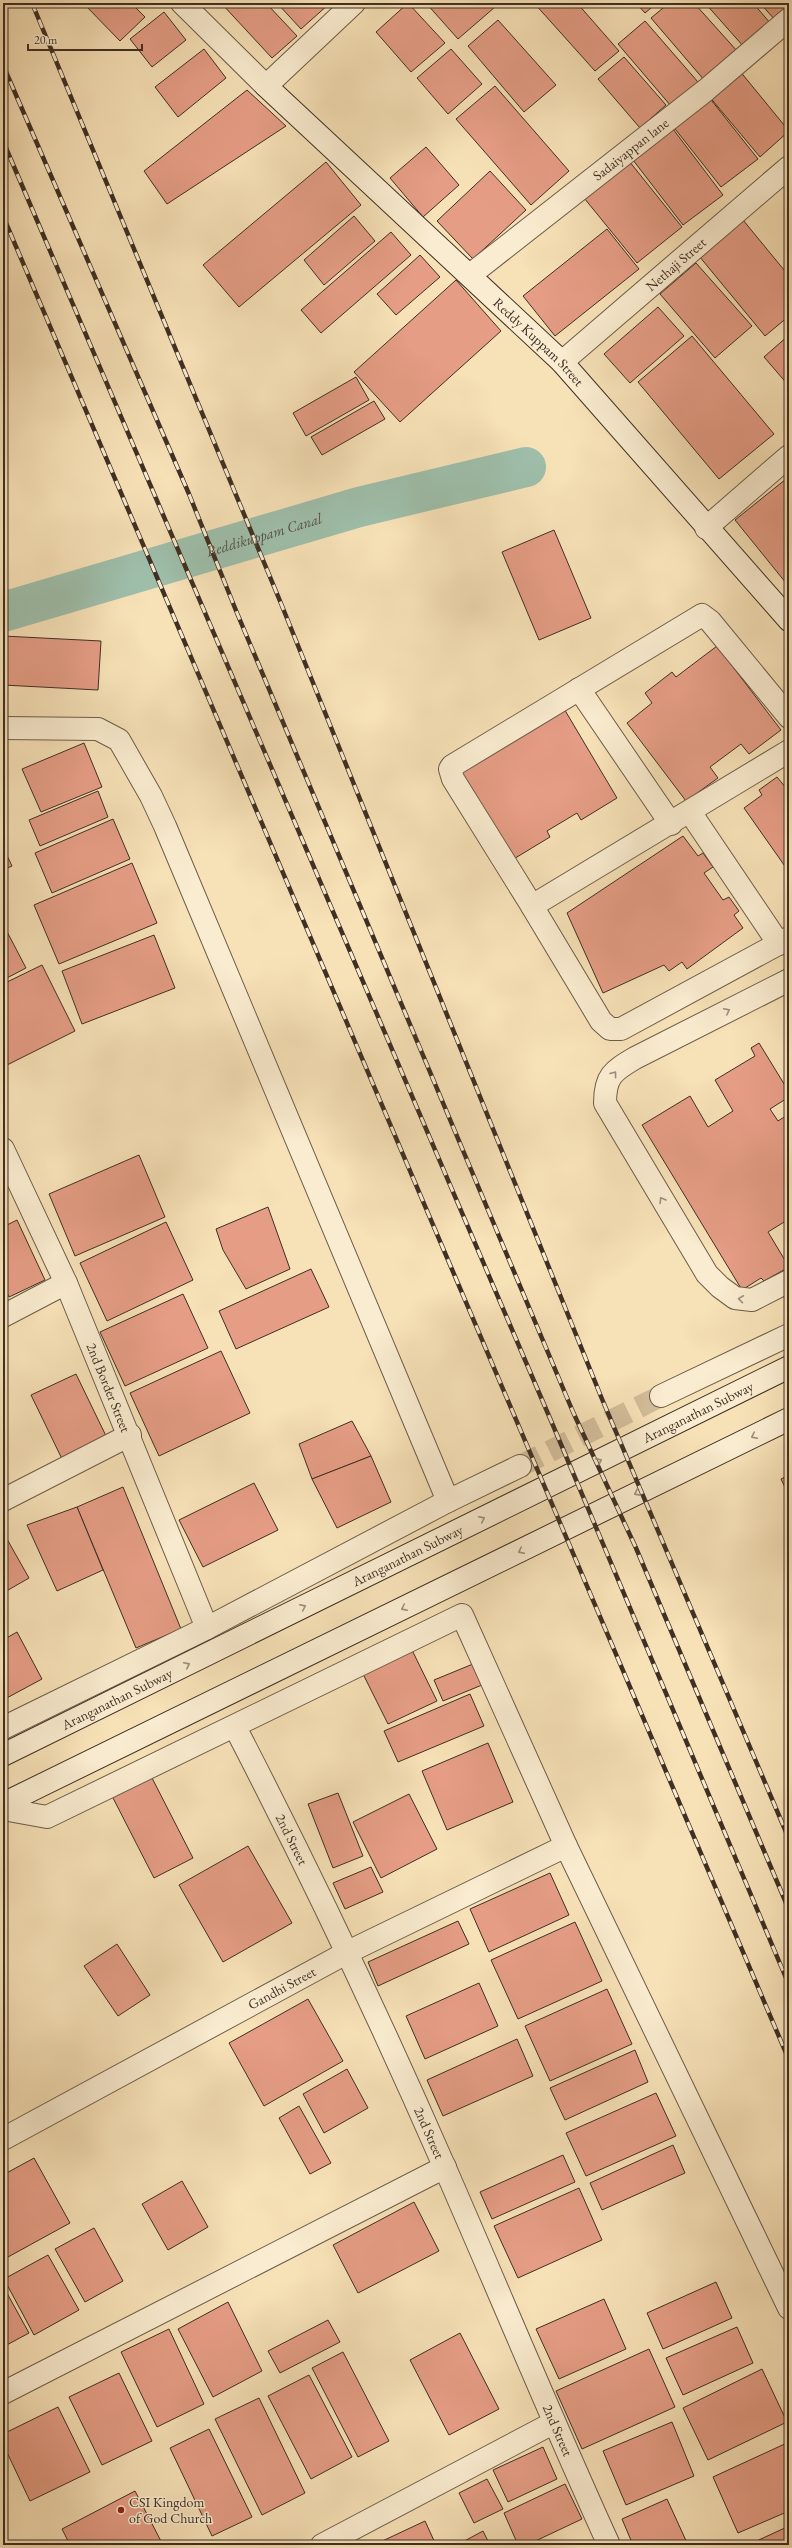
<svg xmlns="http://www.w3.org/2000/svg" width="792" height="2548" font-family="'EB Garamond',serif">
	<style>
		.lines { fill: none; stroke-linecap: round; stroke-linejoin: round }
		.canal { stroke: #9ebeaa; stroke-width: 40 }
		.building { fill: #e59d85; stroke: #3f2f24 }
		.street-tunnel { stroke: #d2bd9a; stroke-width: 22; stroke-dasharray: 22 11; stroke-linecap: butt }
		.street-casing { stroke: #6d5c49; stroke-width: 24 }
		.secondary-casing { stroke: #3f2f24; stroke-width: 24 }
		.street { stroke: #faecd0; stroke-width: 22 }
		.secondary { stroke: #faecd0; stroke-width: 22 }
		.rail-casing { stroke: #3f2f24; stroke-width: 4.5 }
		.rail { stroke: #faecd0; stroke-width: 3; stroke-dasharray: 9; stroke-linecap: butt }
		.oneway { stroke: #9c8e7a }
		.poi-dot { fill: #8f2418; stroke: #faecd0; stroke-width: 1.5 }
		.labels { text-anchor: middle; stroke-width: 3; stroke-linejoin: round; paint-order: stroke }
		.street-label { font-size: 14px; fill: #3f2f24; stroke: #faecd0 }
		.poi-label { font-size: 14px; fill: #3f2f24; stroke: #faecd0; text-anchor: start }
		.water-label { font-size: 15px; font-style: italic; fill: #575346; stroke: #faecd0 }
	</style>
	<rect width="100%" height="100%" fill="#f7e1b7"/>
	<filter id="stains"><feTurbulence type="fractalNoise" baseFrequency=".005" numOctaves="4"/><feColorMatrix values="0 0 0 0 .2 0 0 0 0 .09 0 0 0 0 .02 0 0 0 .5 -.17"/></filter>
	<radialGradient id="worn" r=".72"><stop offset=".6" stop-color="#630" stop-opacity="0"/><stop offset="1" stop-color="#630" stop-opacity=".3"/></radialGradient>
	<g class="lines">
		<path class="canal" id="s1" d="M3,612L359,507L526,467"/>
	</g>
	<g class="building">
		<path d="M83,3H131L145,17L120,41Z"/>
		<path d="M221,3H266L297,36L272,58Z"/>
		<path d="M277,3H328L329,4L301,29Z"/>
		<path d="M408,3L445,43L411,72L376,32Z"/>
		<path d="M426,3H491L495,7L458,39Z"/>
		<path d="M534,3H577L619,51L595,71Z"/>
		<path d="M636,3H657L645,13Z"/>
		<path d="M669,3H694L738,52L705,81L651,18Z"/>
		<path d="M705,3H753L771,24L744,47Z"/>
		<path d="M760,3H789V8L775,20Z"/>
		<path d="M164,12L186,40L152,67L130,39Z"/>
		<path d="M498,20L556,85L524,112L468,46Z"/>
		<path d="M645,21L698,82L671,106L618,44Z"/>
		<path d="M204,49L226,78L178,117L155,87Z"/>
		<path d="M451,49L482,84L448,114L417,78Z"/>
		<path d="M624,57L666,105L640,128L598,79Z"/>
		<path d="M739,70L789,131L760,157L708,95Z"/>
		<path d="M495,86L569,171L531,205L456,119Z"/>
		<path d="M247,90L286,126L167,204L144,171Z"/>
		<path d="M708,96L758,159L721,187L672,125Z"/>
		<path d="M673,129L723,195L683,225L633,160Z"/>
		<path d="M426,147L459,185L423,217L390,178Z"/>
		<path d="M625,156L682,227L637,263L580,193Z"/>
		<path d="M326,162L361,205L239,307L203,265Z"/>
		<path d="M490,171L526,210L473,259L437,221Z"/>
		<path d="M354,216L375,241L324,285L304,260Z"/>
		<path d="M743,220L789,276V316L765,336L699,256Z"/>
		<path d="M607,229L639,269L555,336L523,296Z"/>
		<path d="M391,232L411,255L321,333L301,310Z"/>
		<path d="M420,255L440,277L396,315L377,294Z"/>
		<path d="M696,263L752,326L715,358L660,294Z"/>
		<path d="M456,280L501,331L400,422L354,372Z"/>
		<path d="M658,307L684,336L630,383L604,354Z"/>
		<path d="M789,335V386L764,357Z"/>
		<path d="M692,336L774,434L719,479L638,382Z"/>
		<path d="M356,377L369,400L306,436L293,413Z"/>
		<path d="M374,401L385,419L322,455L311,437Z"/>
		<path d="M786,479L789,482V581L786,583L735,520Z"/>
		<path d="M554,530L591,618L539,640L502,552Z"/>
		<path d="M3,636L101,641L98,690L3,685Z"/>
		<path d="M717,646L781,730L749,754L741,744L710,767L718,778L686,801L627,723L652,703L645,693L672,672L676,677Z"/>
		<path d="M563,707L617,798L581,820L577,813L547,831L550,837L512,860L458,769Z"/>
		<path d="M84,743L102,787L41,812L22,769Z"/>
		<path d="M777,777L786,788L789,785V872L744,808L762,795L759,790Z"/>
		<path d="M98,791L108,817L40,846L29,820Z"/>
		<path d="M113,819L130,859L52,893L35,853Z"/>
		<path d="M683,836L698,856L703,853L713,867L704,873L723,900L729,897L739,911L734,915L743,928L687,969L682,962L669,971L664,965L603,993L567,913Z"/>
		<path d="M3,847L12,866L3,870Z"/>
		<path d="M132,863L157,923L59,964L34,905Z"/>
		<path d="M3,924L26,968L3,980Z"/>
		<path d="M154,935L175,988L82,1024L62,971Z"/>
		<path d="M42,965L75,1031L3,1067V984Z"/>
		<path d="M759,1043L789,1092V1097L770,1109L778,1121L789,1114V1219L768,1232L789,1267L764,1281L761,1278L742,1290L642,1125L690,1096L708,1127L733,1111L715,1080L755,1056L751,1048Z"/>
		<path d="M139,1155L165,1217L75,1256L49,1194Z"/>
		<path d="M268,1207L290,1269L246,1289L223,1250L216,1229Z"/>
		<path d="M17,1220L45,1280L9,1297L3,1285V1227Z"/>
		<path d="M166,1222L193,1280L107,1321L80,1263Z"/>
		<path d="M311,1269L329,1307L236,1349L219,1311Z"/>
		<path d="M183,1294L208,1348L125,1386L100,1332Z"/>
		<path d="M221,1351L250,1413L159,1456L130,1393Z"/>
		<path d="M76,1374L108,1440L63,1461L31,1395Z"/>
		<path d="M352,1421L371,1456L312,1479L299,1444Z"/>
		<path d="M371,1456L391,1502L337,1528L312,1479Z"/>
		<path d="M789,1475V1496L781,1479Z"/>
		<path d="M254,1483L278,1530L203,1567L179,1520Z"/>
		<path d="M123,1487L181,1629L136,1648L77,1507Z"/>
		<path d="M77,1507L103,1570L57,1591L27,1525Z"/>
		<path d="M3,1532L29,1578L3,1593Z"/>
		<path d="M17,1632L42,1679L3,1700V1640Z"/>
		<path d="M410,1646L437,1701L388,1724L361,1670Z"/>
		<path d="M473,1664L482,1685L443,1701L434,1680Z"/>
		<path d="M470,1694L484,1726L398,1762L384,1731Z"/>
		<path d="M488,1743L513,1802L447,1830L422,1771Z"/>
		<path d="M151,1776L193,1858L154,1878L112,1796Z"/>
		<path d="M338,1793L363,1856L333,1868L308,1804Z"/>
		<path d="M409,1794L437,1849L381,1878L353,1822Z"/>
		<path d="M248,1846L292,1923L223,1962L179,1885Z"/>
		<path d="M371,1867L383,1892L345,1909L333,1883Z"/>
		<path d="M550,1873L569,1915L489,1952L470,1909Z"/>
		<path d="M458,1921L469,1944L378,1986L368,1962Z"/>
		<path d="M575,1922L602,1981L518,2019L491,1960Z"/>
		<path d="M117,1944L150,1995L118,2016L84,1966Z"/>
		<path d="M479,1983L498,2026L425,2059L406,2016Z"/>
		<path d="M607,1989L632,2044L550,2081L525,2026Z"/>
		<path d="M308,1999L343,2061L264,2106L229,2043Z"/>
		<path d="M517,2039L533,2076L443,2116L427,2080Z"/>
		<path d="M635,2050L648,2082L565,2120L550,2088Z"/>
		<path d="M347,2069L368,2108L324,2133L303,2094Z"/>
		<path d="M656,2093L676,2136L586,2176L566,2133Z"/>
		<path d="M299,2106L331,2163L310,2174L279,2118Z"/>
		<path d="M673,2145L685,2173L602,2210L590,2183Z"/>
		<path d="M563,2155L575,2182L492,2219L480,2192Z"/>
		<path d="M34,2158L70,2223L8,2257L3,2248V2175Z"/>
		<path d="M182,2181L208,2227L168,2250L142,2204Z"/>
		<path d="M579,2188L602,2240L518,2278L494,2226Z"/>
		<path d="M414,2202L439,2251L358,2293L333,2245Z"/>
		<path d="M94,2228L123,2281L85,2302L55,2249Z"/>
		<path d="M48,2255L79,2310L34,2335L4,2279Z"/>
		<path d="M716,2282L732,2318L663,2349L647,2313Z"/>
		<path d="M3,2286L29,2333L3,2347Z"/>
		<path d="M604,2299L626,2349L559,2379L536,2329Z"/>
		<path d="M228,2302L262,2371L213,2397L178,2329Z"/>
		<path d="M328,2320L340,2342L280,2373L268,2351Z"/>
		<path d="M737,2327L753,2363L683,2395L666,2358Z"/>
		<path d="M169,2329L204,2404L157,2427L121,2352Z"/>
		<path d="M460,2333L499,2409L449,2435L410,2360Z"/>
		<path d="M649,2349L675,2407L582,2449L556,2391Z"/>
		<path d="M343,2352L389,2441L358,2457L312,2368Z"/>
		<path d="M762,2369L787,2422L708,2460L683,2408Z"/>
		<path d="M119,2373L152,2441L102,2465L69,2397Z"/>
		<path d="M309,2375L352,2457L311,2479L268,2396Z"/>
		<path d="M259,2398L305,2493L262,2515L215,2419Z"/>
		<path d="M58,2407L90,2472L30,2501L3,2444V2434Z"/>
		<path d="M672,2422L694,2476L626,2505L603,2451Z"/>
		<path d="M209,2429L252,2517L212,2536L170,2448Z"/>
		<path d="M789,2442V2511L738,2533L713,2477Z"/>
		<path d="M543,2447L557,2479L508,2502L493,2470Z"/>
		<path d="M487,2479L503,2509L474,2523L459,2493Z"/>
		<path d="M565,2484L582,2519L527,2545H518L504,2513Z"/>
		<path d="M135,2491L163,2545H70L62,2529Z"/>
		<path d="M667,2499L688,2545H633L622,2519Z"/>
		<path d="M425,2521L436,2545L376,2544Z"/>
		<path d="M789,2526V2545H748Z"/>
		<path d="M483,2531L490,2545H457Z"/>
	</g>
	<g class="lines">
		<path class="street-tunnel" d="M520,1466L661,1396"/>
		<defs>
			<g id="street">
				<path d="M182,3L266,86L354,3"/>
				<path id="s2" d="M470,275L706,90L789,19"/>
				<path id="s3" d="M562,362L789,167"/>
				<path d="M706,528L789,456"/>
				<path d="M579,689L671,824"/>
				<path d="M3,728L98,729L119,740L151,796L165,826L448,1501"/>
				<path d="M789,751L532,906L601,1021L610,1029H621L789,938"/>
				<path d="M690,812L779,944"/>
				<path d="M532,906L453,779L450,769L452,766L702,615L710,621L789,717"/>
				<path d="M789,980L635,1058C613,1071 605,1076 605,1103L707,1274L720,1287L735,1298L752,1300L789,1281"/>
				<path id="s4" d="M3,1149L66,1283L207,1628"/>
				<path d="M3,1316L66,1283"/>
				<path d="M661,1396L789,1335"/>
				<path d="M3,1500L130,1435"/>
				<path id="s5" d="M235,1727C310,1872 380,2019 445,2168C500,2294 552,2420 609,2545"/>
				<path d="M3,1728L207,1628L448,1501L520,1466"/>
				<path d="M3,1809L47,1817L462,1615L566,1846L789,2308"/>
				<path id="s6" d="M3,2139L348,1952L566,1846"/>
				<path d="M3,2393L445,2167"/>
				<path d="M322,2545L553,2423"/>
			</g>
			<g id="secondary">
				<path id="s7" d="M266,86L562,362L789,620"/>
				<path id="s8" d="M3,1755L789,1367"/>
				<path d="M3,1804L789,1419"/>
			</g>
		</defs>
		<use href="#street" class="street-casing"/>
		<use href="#secondary" class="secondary-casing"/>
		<use href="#street" class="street"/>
		<use href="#secondary" class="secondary"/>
		<defs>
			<g id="rail">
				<path d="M32,3L280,601L602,1399L789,1839"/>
				<path d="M3,65L189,494L237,613L573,1412L636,1548L789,1910"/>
				<path d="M3,141L552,1423L789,1985"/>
				<path d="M3,216L789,2060"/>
			</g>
		</defs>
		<use href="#rail" class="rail-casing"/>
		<use href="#rail" class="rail"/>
	</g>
	<defs><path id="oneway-chevron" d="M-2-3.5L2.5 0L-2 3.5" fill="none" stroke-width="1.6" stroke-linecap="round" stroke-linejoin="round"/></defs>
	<g class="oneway">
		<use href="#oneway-chevron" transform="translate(727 1011) rotate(-27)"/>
		<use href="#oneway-chevron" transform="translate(614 1074) rotate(-53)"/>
		<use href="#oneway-chevron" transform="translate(662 1200) rotate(-121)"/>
		<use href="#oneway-chevron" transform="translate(741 1299) rotate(-172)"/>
		<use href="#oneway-chevron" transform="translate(754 1436) rotate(154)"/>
		<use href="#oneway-chevron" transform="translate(599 1461) rotate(-26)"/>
		<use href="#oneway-chevron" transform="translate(637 1493) rotate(154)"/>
		<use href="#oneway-chevron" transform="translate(482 1519) rotate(-26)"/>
		<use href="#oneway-chevron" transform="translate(521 1551) rotate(154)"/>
		<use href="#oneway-chevron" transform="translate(303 1607) rotate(-26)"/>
		<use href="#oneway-chevron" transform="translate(404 1608) rotate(154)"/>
		<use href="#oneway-chevron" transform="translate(187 1665) rotate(-26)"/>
	</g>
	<circle class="poi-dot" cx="121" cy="2510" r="4"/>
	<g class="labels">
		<g class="street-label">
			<text dy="5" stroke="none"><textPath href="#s2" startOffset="204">Sadaiyappan lane</textPath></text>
			<text dy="5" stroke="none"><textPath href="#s3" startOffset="150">Nethaji Street</textPath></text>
			<text dy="5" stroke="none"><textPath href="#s7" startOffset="374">Reddy Kuppam Street</textPath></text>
			<text dy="5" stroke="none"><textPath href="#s4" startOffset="261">2nd Border Street</textPath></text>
			<text dy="5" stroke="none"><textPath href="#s8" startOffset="775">Aranganathan Subway</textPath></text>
			<text dy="5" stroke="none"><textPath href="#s8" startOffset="451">Aranganathan Subway</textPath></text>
			<text dy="5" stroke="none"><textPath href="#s8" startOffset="127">Aranganathan Subway</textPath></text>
			<text dy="5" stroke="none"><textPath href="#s5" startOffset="126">2nd Street</textPath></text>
			<text dy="5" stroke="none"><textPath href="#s6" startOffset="317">Gandhi Street</textPath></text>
			<text dy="5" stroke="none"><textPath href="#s5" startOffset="450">2nd Street</textPath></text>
			<text dy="5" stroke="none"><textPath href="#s5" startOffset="774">2nd Street</textPath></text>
		</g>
		<g class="poi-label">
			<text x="129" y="2507">CSI Kingdom<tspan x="129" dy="16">of God Church</tspan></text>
		</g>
		<g class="water-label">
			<text dy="5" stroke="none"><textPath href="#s1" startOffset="272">Reddikuppam Canal</textPath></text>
		</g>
	</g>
	<rect width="792" height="2548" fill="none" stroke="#f7e1b7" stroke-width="16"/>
	<rect x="4" y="4" width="784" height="2540" fill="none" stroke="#3f2f24" stroke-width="2"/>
	<rect x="8" y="8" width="776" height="2532" fill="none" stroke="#3f2f24"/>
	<path d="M28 44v6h114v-6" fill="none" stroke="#3f2f24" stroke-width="2"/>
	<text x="34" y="44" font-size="12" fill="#3f2f24" stroke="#faecd0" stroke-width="3" paint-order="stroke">20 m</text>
	<rect width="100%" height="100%" filter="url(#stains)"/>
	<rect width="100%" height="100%" fill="url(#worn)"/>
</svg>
